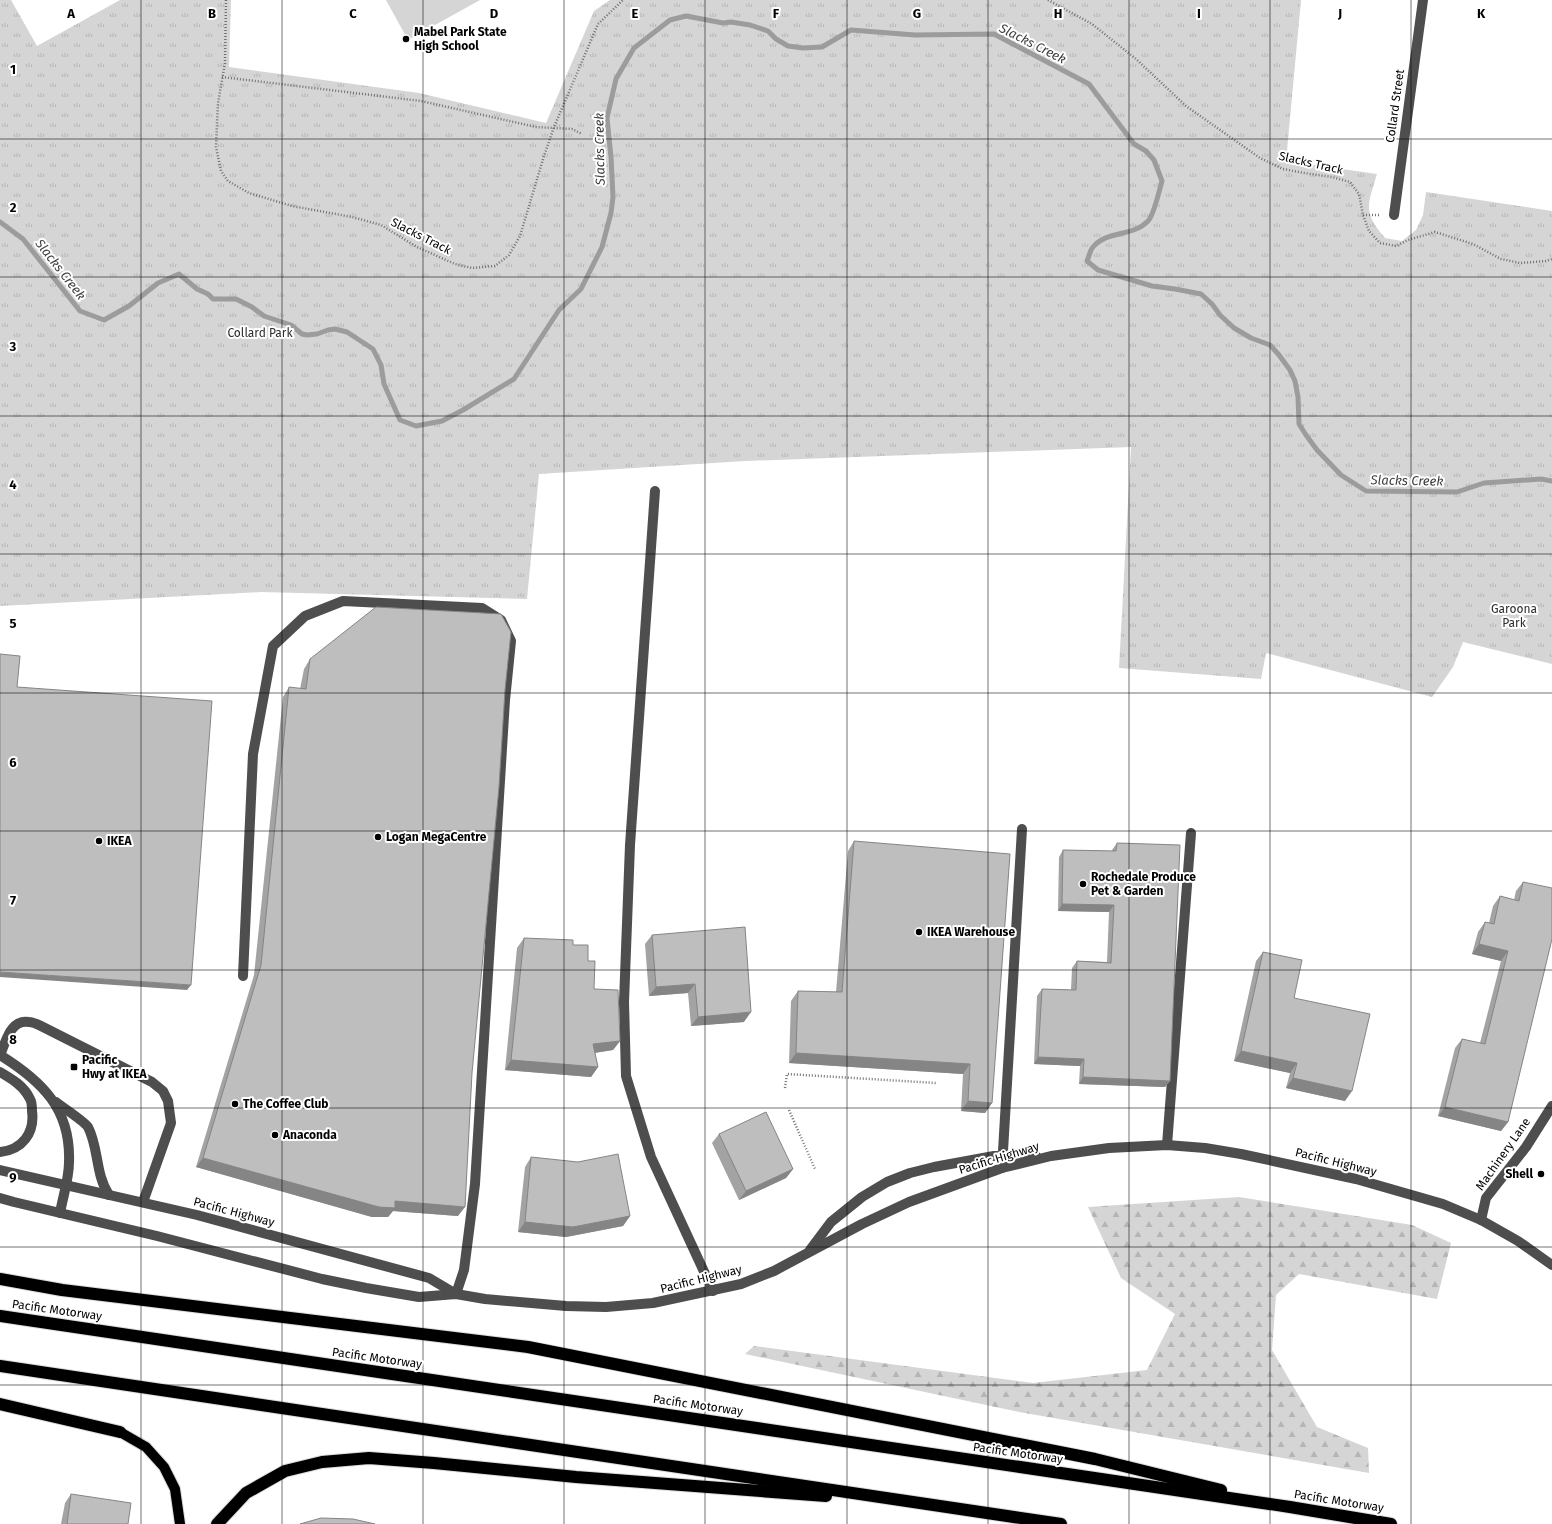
<svg xmlns="http://www.w3.org/2000/svg" width="1552" height="1524" font-family="'Fira Sans',sans-serif">
	<style>
		.grass { fill: #d5d5d5 }
		.forest { fill: url(#forest-firs) }
		.park { fill: url(#park-tufts) }
		.lines { fill: none; stroke-linecap: round; stroke-linejoin: round }
		.stream { stroke: #9c9c9c; stroke-width: 5 }
		.major-casing { stroke: #dbdbdb; stroke-width: 12 }
		.highway-casing { stroke: #dbdbdb; stroke-width: 14 }
		.path { stroke: #707070; stroke-width: 2.5; stroke-dasharray: 1 2; stroke-linecap: butt }
		.minor { stroke: #4e4e4e; stroke-width: 10 }
		.major { stroke: #000; stroke-width: 10 }
		.highway { stroke: #000; stroke-width: 12 }
		.wall { fill: #a3a3a3 }
		.shaded-wall { fill: #858585 }
		.building { fill: #bebebe; stroke: #858585 }
		.grid { fill: none; stroke: #000; stroke-width: 1; stroke-opacity: 0.55 }
		.poi-dot { fill: #000; stroke: #fff; stroke-width: 1.5 }
		.labels { text-anchor: middle; stroke-width: 4; stroke-linejoin: round; paint-order: stroke }
		.poi-label { font-size: 12px; font-weight: bold; fill: #000; stroke: #fff; text-anchor: start }
		.street-label { font-size: 12px; fill: #000; stroke: #fff }
		.park-label { font-size: 12px; fill: #2c2c2c; stroke: #fff }
		.water-label { font-size: 13px; font-style: italic; fill: #3d3d3d; stroke: #fff }
		.grid-label { font-size: 13px; text-anchor: middle; font-weight: bold; fill: #000; stroke: #fff; stroke-width: 4; stroke-linejoin: round; paint-order: stroke }
	</style>
	<defs>
		<pattern id="forest-firs" width="22" height="20" patternUnits="userSpaceOnUse"><rect width="22" height="20" fill="#d5d5d5"/><path d="M5 1l3.5 6h-7zM16 11l3.5 6h-7z" fill="#b5b5b5"/></pattern>
		<pattern id="park-tufts" width="24" height="20" patternUnits="userSpaceOnUse"><rect width="24" height="20" fill="#d5d5d5"/><path d="M3 7l-1-3M5 7V3M7 7l1-3M15 17l-1-3M17 17v-4M19 17l1-3" fill="none" stroke="#b5b5b5"/></pattern>
	</defs>
	<rect width="100%" height="100%" fill="#fff"/>
	<path class="grass" d="M386,0H480L408,40Z"/>
	<path class="forest" d="M1239,1197L1412,1225L1451,1243L1437,1299L1299,1274L1276,1295L1272,1350L1317,1427L1368,1448L1369,1473L1019,1412L745,1354L754,1346L1033,1383L1147,1370L1175,1314L1121,1278L1088,1207Z"/>
	<path class="park" d="M0,0H11L37,46L120,0H231L229,67L419,93L546,123L594,11L610,0H1301L1286,161L1377,174C1368,205 1362,211 1385,238L1402,241L1416,230L1423,215L1426,192L1552,211V664L1463,642L1453,667L1432,697L1266,653L1261,679L1119,668L1131,447L745,461L539,474L527,599L261,592L0,606Z"/>
	<g class="lines">
		<path class="stream" d="M0,222L23,239L80,311L104,320L129,306L158,283L179,274L197,289L208,294L213,299H236L252,307L264,316L291,325L302,334L307,335L317,334L328,330L335,329L347,332L373,349L381,365L384,384L400,420L416,426L442,421L463,410L514,379L559,310L581,289L602,247L611,213L613,197L611,157L607,118L616,79L634,48L670,20L686,16L723,23L731,22L750,25L768,31L776,39L788,46L803,48L822,47L851,30L915,35L994,34L1089,84L1134,144L1146,151L1154,160L1162,181C1159,191 1154,215 1148,221C1133,237 1107,230 1093,247C1090,250 1089,257 1087,261L1098,270L1152,286L1175,289L1201,294L1212,304L1220,315L1234,328L1251,338L1270,345L1279,355L1290,370L1295,381L1298,397L1299,424L1306,435L1317,450L1341,475L1366,491L1457,492L1484,483L1541,479L1552,481"/>
		<defs>
			<path id="major" d="M120,1432L146,1447L164,1467L175,1489L180,1524"/>
			<g id="highway">
				<path d="M0,1279L62,1290L528,1347L1095,1459L1221,1490"/>
				<path d="M0,1316L1290,1507L1391,1524"/>
				<path d="M0,1366L1061,1524"/>
				<path d="M0,1404L120,1432"/>
				<path d="M217,1524L246,1493L285,1471L322,1462L369,1458L434,1463L576,1477L826,1496"/>
			</g>
		</defs>
		<use href="#major" class="major-casing"/>
		<use href="#highway" class="highway-casing"/>
		<g class="path">
			<path d="M226,0L225,63L218,103L216,147L221,171L228,181L249,193L292,206L352,217L381,225L417,247L455,264L472,268L495,266L509,255L520,236L544,156L554,127L598,24L623,0"/>
			<path d="M1048,0L1092,24L1136,59L1186,106L1260,158L1283,169L1304,173L1332,177L1350,182L1359,194L1363,215L1369,231L1380,243L1396,246L1408,240L1435,232L1473,244L1501,259L1520,263L1546,261L1552,259"/>
			<path d="M222,77L421,101L536,127L572,129L582,134"/>
			<path d="M1363,215H1381"/>
			<path d="M785,1088L787,1074L936,1083"/>
			<path d="M789,1110L815,1169"/>
		</g>
		<g class="minor">
			<path d="M1394,215L1423,0"/>
			<path d="M655,491L630,845L624,1002L626,1076L651,1157L713,1291"/>
			<path d="M243,976L253,754L273,646L305,616L343,601L482,608L501,620L511,641L505,700L475,1184L464,1270L456,1294"/>
			<path d="M0,1055C6,1042 10,1019 29,1022C33,1022 37,1024 41,1026L152,1082L163,1091L168,1101L171,1123L143,1202"/>
			<path d="M0,1055C42,1081 71,1109 69,1162C69,1179 63,1196 60,1213"/>
			<path d="M0,1072C12,1079 24,1086 30,1099C32,1102 32,1107 32,1111C35,1133 22,1150 0,1152"/>
			<path d="M56,1102C62,1107 84,1121 88,1127C99,1148 95,1174 109,1195"/>
			<path d="M1167,1145L1191,833"/>
			<path d="M1002,1168L1022,829"/>
			<path d="M0,1170L197,1215L429,1278L456,1294"/>
			<path d="M0,1198L14,1202L157,1236L322,1279L366,1288L419,1297L456,1294L485,1299L566,1306L606,1307L653,1303L741,1284L774,1271L862,1224L909,1202L1002,1168L1051,1156L1109,1148L1167,1145L1205,1148L1241,1154L1356,1179L1443,1204L1481,1220L1518,1241L1552,1265"/>
			<path d="M1481,1220L1486,1198L1526,1147L1552,1106"/>
			<path d="M810,1250L831,1222L862,1197L887,1182L910,1173L934,1167L994,1156H1036"/>
		</g>
		<use href="#major" class="major"/>
		<use href="#highway" class="highway"/>
	</g>
	<g class="wall">
		<path d="M310,659L505,690L458,1216L393,1211L388,1217H372L196,1167L254,975L283,697L289,687L300,689L304,669Z"/>
		<path d="M854,841L992,1103L985,1113L961,1111L963,1074L789,1063L791,1001L798,991L836,992L848,851Z"/>
		<path d="M1117,843L1170,1081L1165,1087L1079,1084L1080,1066L1034,1064L1037,996L1042,989L1071,990L1072,968L1077,961L1107,962L1109,912L1058,911L1059,857L1063,850L1112,851V850Z"/>
		<path d="M1523,882L1508,1122L1501,1131L1438,1116L1455,1048L1462,1039L1480,1043L1501,961L1472,954L1478,932L1485,922L1489,923L1493,906L1500,896L1514,900L1516,891Z"/>
		<path d="M652,935L744,1022L691,1026L688,993L649,996L645,944Z"/>
		<path d="M524,938L573,945L588,961L594,989L620,1041L613,1050L595,1053L598,1067L591,1077L505,1070L517,948Z"/>
		<path d="M1263,952L1294,998L1345,1101L1286,1088L1290,1073L1234,1061L1256,961Z"/>
		<path d="M719,1134L793,1169L786,1178L739,1200L712,1143Z"/>
		<path d="M531,1157L630,1216L623,1226L566,1237L518,1232L525,1167Z"/>
		<path d="M71,1494L128,1524H61L65,1503Z"/>
	</g>
	<g class="shaded-wall">
		<path d="M1062,904L1114,905L1109,912L1058,911Z"/>
		<path d="M1479,944L1508,951L1501,961L1472,954Z"/>
		<path d="M0,972L191,985L187,990L0,977Z"/>
		<path d="M695,984L688,993L649,996L656,987Z"/>
		<path d="M751,1012L744,1022L691,1026L698,1017Z"/>
		<path d="M620,1041L613,1050L586,1054L593,1044Z"/>
		<path d="M1241,1051L1297,1063L1290,1073L1234,1061Z"/>
		<path d="M796,1053L970,1064L963,1074L789,1063Z"/>
		<path d="M1038,1057L1084,1059L1080,1066L1034,1064Z"/>
		<path d="M511,1060L598,1067L591,1077L505,1070Z"/>
		<path d="M1083,1077L1170,1081L1165,1087L1079,1084Z"/>
		<path d="M1293,1078L1352,1091L1345,1101L1286,1088Z"/>
		<path d="M968,1101L992,1103L985,1113L961,1111Z"/>
		<path d="M1445,1107L1508,1122L1501,1131L1438,1116Z"/>
		<path d="M203,1158L395,1201L465,1207L458,1216L393,1211L388,1217H372L196,1167Z"/>
		<path d="M793,1169L786,1178L739,1200L746,1191Z"/>
		<path d="M630,1216L623,1226L566,1237L518,1232L525,1222Z"/>
	</g>
	<g class="building">
		<path d="M376,607L501,614L511,632L505,690L499,787L472,1073L465,1207L395,1201V1208L379,1207L203,1158L261,965L289,687L306,689L310,659Z"/>
		<path d="M0,654L20,656L17,687L212,701L191,985L0,972Z"/>
		<path d="M854,841L1010,854L992,1103L968,1101L970,1064L796,1053L798,991L842,992Z"/>
		<path d="M1117,843L1180,845L1170,1081L1083,1077L1084,1059L1038,1057L1042,989L1076,990L1077,961L1111,963L1114,905L1062,904L1063,850L1116,851Z"/>
		<path d="M1523,882L1552,888V939L1508,1122L1445,1107L1462,1039L1485,1044L1508,951L1479,944L1485,922L1494,924L1500,896L1519,901Z"/>
		<path d="M745,927L751,1012L698,1017L695,984L656,987L652,935Z"/>
		<path d="M524,938L573,940V945H588V961H595L594,989L618,990L620,1041L593,1044L598,1067L511,1060Z"/>
		<path d="M1263,952L1302,960L1294,998L1370,1014L1352,1091L1293,1078L1297,1063L1241,1051Z"/>
		<path d="M766,1112L793,1169L746,1191L719,1134Z"/>
		<path d="M618,1154L630,1216L573,1227L525,1222L531,1157L578,1162Z"/>
		<path d="M71,1494L131,1503L128,1524H67Z"/>
		<path d="M321,1518L353,1519L375,1524H300Z"/>
	</g>
	<path class="grid" d="M141,0V1524M282,0V1524M423,0V1524M564,0V1524M705,0V1524M847,0V1524M988,0V1524M1129,0V1524M1270,0V1524M1411,0V1524M0,139H1552M0,277H1552M0,416H1552M0,554H1552M0,693H1552M0,831H1552M0,970H1552M0,1108H1552M0,1247H1552M0,1385H1552"/>
	<g class="poi-dot">
		<circle cx="406" cy="39" r="4"/>
		<circle cx="378" cy="837" r="4"/>
		<circle cx="99" cy="841" r="4"/>
		<circle cx="1083" cy="884" r="4"/>
		<circle cx="919" cy="932" r="4"/>
		<rect x="70" y="1063" width="8" height="8" rx="2"/>
		<circle cx="235" cy="1104" r="4"/>
		<circle cx="275" cy="1135" r="4"/>
		<circle cx="1541" cy="1174" r="4"/>
	</g>
	<g class="labels">
		<g class="poi-label">
			<text x="414" y="36">Mabel Park State<tspan x="414" dy="14">High School</tspan></text>
			<text x="386" y="841">Logan MegaCentre</text>
			<text x="107" y="845">IKEA</text>
			<text x="1091" y="881">Rochedale Produce<tspan x="1091" dy="14">Pet &amp; Garden</tspan></text>
			<text x="927" y="936">IKEA Warehouse</text>
			<text x="82" y="1064">Pacific<tspan x="82" dy="14">Hwy at IKEA</tspan></text>
			<text x="243" y="1108">The Coffee Club</text>
			<text x="283" y="1139">Anaconda</text>
			<text x="1533" y="1178" text-anchor="end">Shell</text>
		</g>
		<g class="street-label">
			<text transform="translate(1395 106) rotate(-82)" y="4">Collard Street</text>
			<text transform="translate(1311 163) rotate(13)" y="4">Slacks Track</text>
			<text transform="translate(421 236) rotate(27)" y="4">Slacks Track</text>
			<text transform="translate(1503 1154) rotate(-55)" y="4">Machinery Lane</text>
			<text transform="translate(999 1158) rotate(-17)" y="4">Pacific Highway</text>
			<text transform="translate(1336 1162) rotate(14)" y="4">Pacific Highway</text>
			<text transform="translate(234 1212) rotate(15)" y="4">Pacific Highway</text>
			<text transform="translate(701 1279) rotate(-14)" y="4">Pacific Highway</text>
			<text transform="translate(57 1310) rotate(8)" y="4">Pacific Motorway</text>
			<text transform="translate(377 1358) rotate(8)" y="4">Pacific Motorway</text>
			<text transform="translate(698 1405) rotate(8)" y="4">Pacific Motorway</text>
			<text transform="translate(1018 1453) rotate(8)" y="4">Pacific Motorway</text>
			<text transform="translate(1339 1501) rotate(9)" y="4">Pacific Motorway</text>
		</g>
		<g class="park-label">
			<text x="260" y="337">Collard Park</text>
			<text x="1514" y="613">Garoona<tspan x="1514" dy="14">Park</tspan></text>
		</g>
		<g class="water-label">
			<text transform="translate(1033 43) rotate(27)" y="5">Slacks Creek</text>
			<text transform="translate(599 149) rotate(-91)" y="5">Slacks Creek</text>
			<text transform="translate(61 269) rotate(52)" y="5">Slacks Creek</text>
			<text transform="translate(1407 480) rotate(1)" y="5">Slacks Creek</text>
		</g>
	</g>
	<g class="grid-label">
		<text x="71" y="18">A</text>
		<text x="212" y="18">B</text>
		<text x="353" y="18">C</text>
		<text x="494" y="18">D</text>
		<text x="635" y="18">E</text>
		<text x="776" y="18">F</text>
		<text x="917" y="18">G</text>
		<text x="1058" y="18">H</text>
		<text x="1199" y="18">I</text>
		<text x="1340" y="18">J</text>
		<text x="1481" y="18">K</text>
		<text x="13" y="74">1</text>
		<text x="13" y="212">2</text>
		<text x="13" y="351">3</text>
		<text x="13" y="489">4</text>
		<text x="13" y="628">5</text>
		<text x="13" y="767">6</text>
		<text x="13" y="905">7</text>
		<text x="13" y="1044">8</text>
		<text x="13" y="1182">9</text>
	</g>
</svg>
